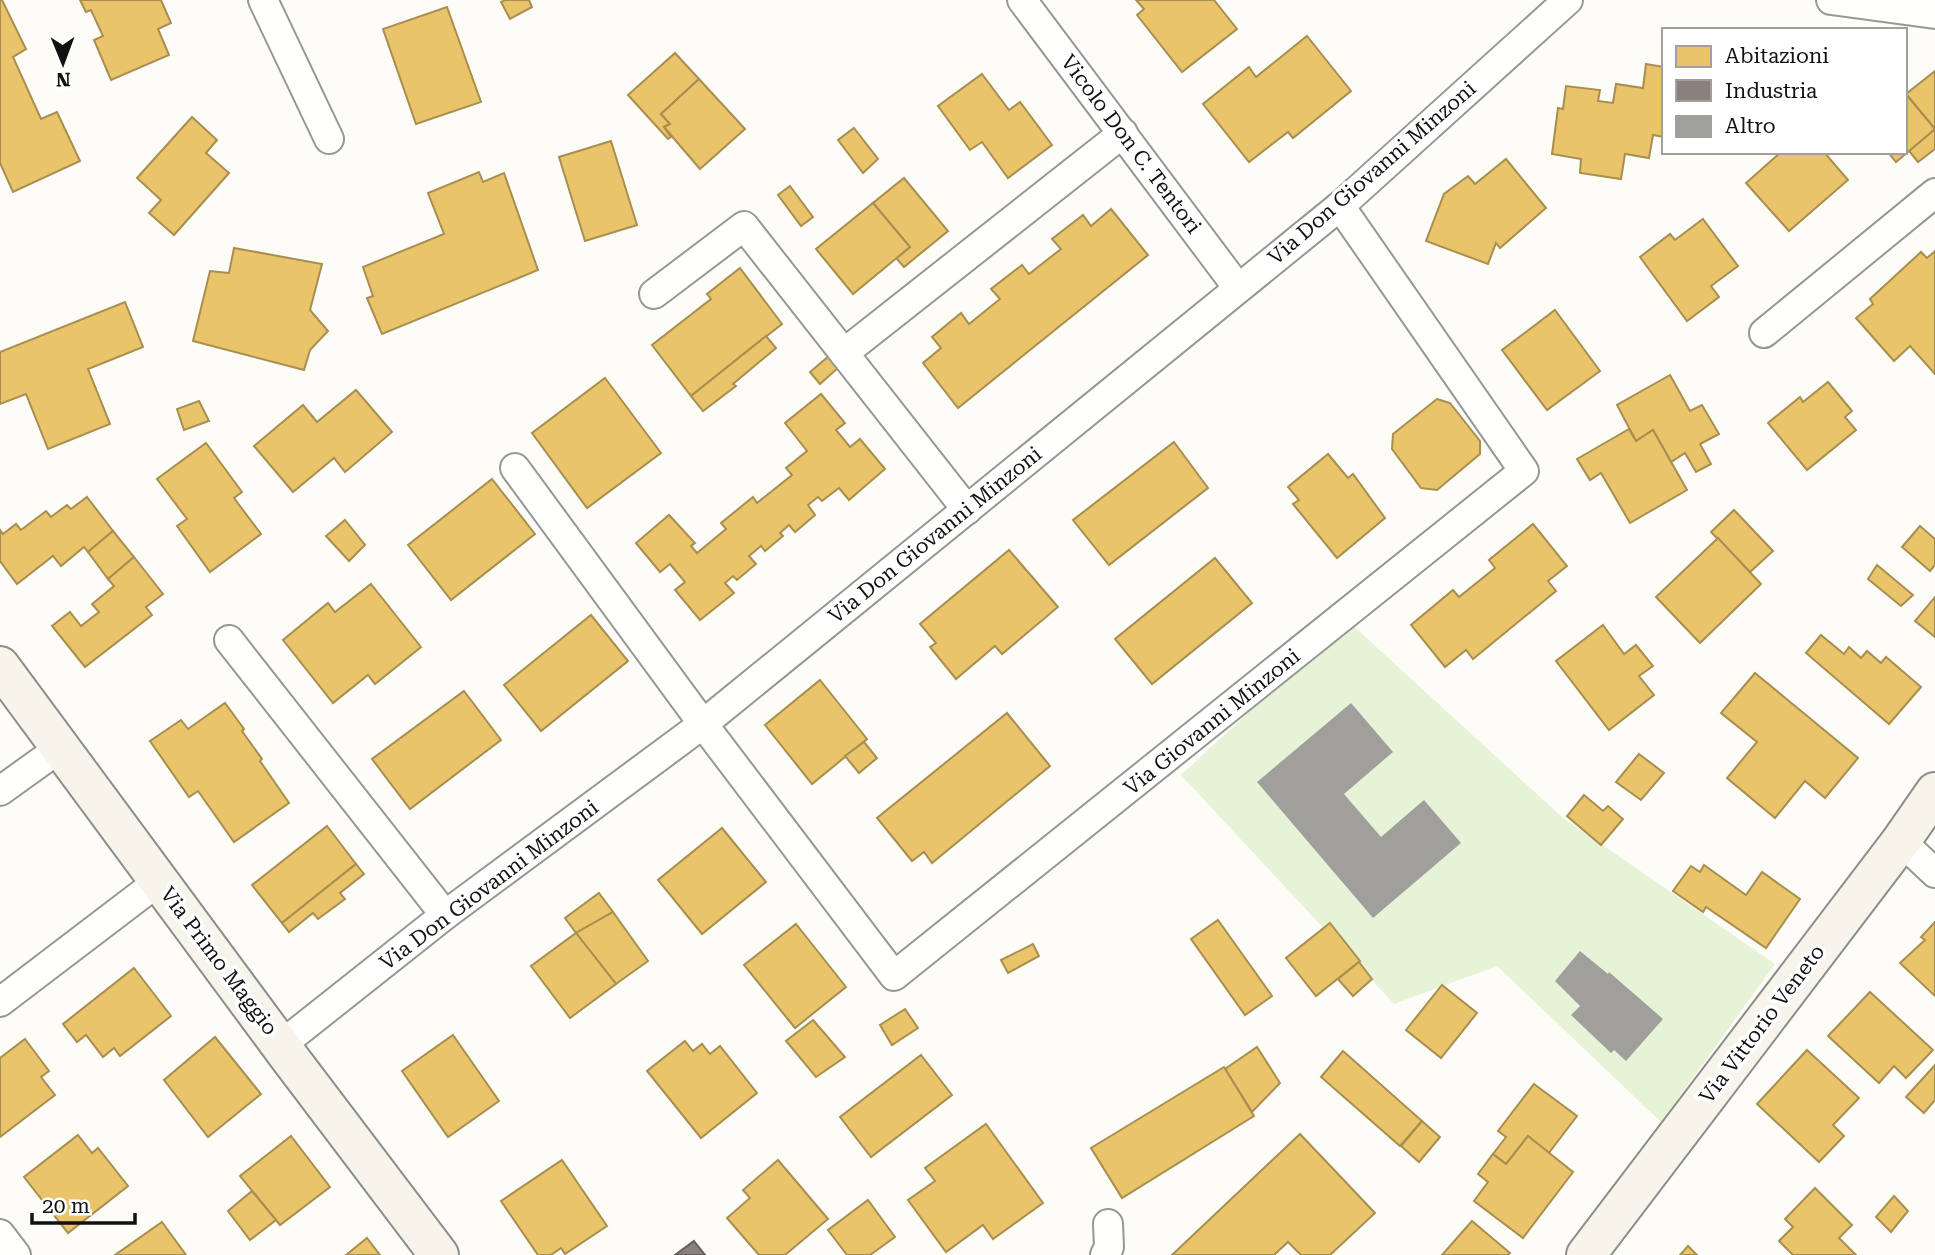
<svg xmlns="http://www.w3.org/2000/svg" width="1935" height="1255" font-family="'Roboto Serif',serif">
	<style>
		.green { fill: #e7f3d7 }
		.homes { fill: #e9c46a; stroke: #a88e4f; stroke-width: 2 }
		.industry { fill: #8a817c; stroke: #665f5c; stroke-width: 2 }
		.building { fill: #a19f9c }
		.lines { fill: none; stroke-linecap: round; stroke-linejoin: round }
		.street-casing { stroke: #979795; stroke-width: 32 }
		.secondary-casing { stroke: #8e8d8b; stroke-width: 42 }
		.street { stroke: #fffffe; stroke-width: 28 }
		.secondary { stroke: #f6f4eb; stroke-width: 38 }
		.labels { text-anchor: middle; stroke-width: 7; stroke-linejoin: round; paint-order: stroke }
		.street-label { font-size: 21px; fill: #111; stroke: #fff }
	</style>
	<rect width="100%" height="100%" fill="#fdfcf7"/>
	<path class="green" d="M1348,621L1562,817L1775,964L1661,1122L1497,966L1394,1004L1181,775Z"/>
	<g class="homes">
		<path d="M0,0H2L26,49L13,57L41,119L57,112L80,161L13,192L0,163Z"/>
		<path d="M80,0H161L171,23L158,29L169,55L111,80L94,40L103,36L91,10L86,12Z"/>
		<path d="M505,0H529L532,7L510,19L501,2Z"/>
		<path d="M1136,0H1214L1237,29L1182,72L1137,15L1144,9Z"/>
		<path d="M447,7L481,102L416,124L383,29Z"/>
		<path d="M1307,36L1351,91L1293,138L1288,132L1249,162L1203,104L1249,67L1256,77Z"/>
		<path d="M675,53L699,79L661,114L670,124L664,127L671,137L668,139L628,95Z"/>
		<path d="M1646,64L1664,67V137L1653,135L1649,158L1625,154L1621,179L1580,173L1581,159L1552,154L1558,108L1563,109L1566,86L1600,90L1598,101L1613,103L1616,84L1643,88Z"/>
		<path d="M1935,71V149L1918,162L1909,151L1935,129L1906,94Z"/>
		<path d="M982,74L1009,110L1020,102L1052,145L1008,178L982,142L970,150L938,106Z"/>
		<path d="M699,79L745,129L700,169L664,127L670,124L661,114Z"/>
		<path d="M1905,93L1935,129L1896,162L1888,152H1905Z"/>
		<path d="M192,117L217,140L206,153L229,173L174,235L149,213L161,200L137,178Z"/>
		<path d="M854,128L878,159L863,173L838,140Z"/>
		<path d="M611,141L637,225L585,241L559,157Z"/>
		<path d="M1781,152H1824L1848,180L1789,231L1746,183Z"/>
		<path d="M1506,159L1546,208L1500,248L1496,243L1488,264L1426,241L1444,194L1468,176L1475,184Z"/>
		<path d="M479,172L483,182L504,173L538,270L382,334L367,298L373,296L363,267L444,234L428,193Z"/>
		<path d="M904,178L948,231L904,267L896,258L910,247L873,203Z"/>
		<path d="M790,186L813,217L801,226L778,195Z"/>
		<path d="M873,203L910,247L853,294L816,249Z"/>
		<path d="M1111,209L1148,255L958,408L923,363L941,348L932,337L961,313L969,324L1000,299L991,289L1022,265L1029,274L1061,249L1052,239L1083,215L1091,226Z"/>
		<path d="M1703,219L1738,266L1711,286L1719,297L1687,321L1640,257L1670,234L1675,240Z"/>
		<path d="M234,248L322,264L310,310L328,331L310,350L304,370L193,341L210,271L229,273Z"/>
		<path d="M1935,251V374L1910,346L1894,361L1856,318L1873,304L1870,299L1921,252L1927,258Z"/>
		<path d="M740,268L782,324L691,396L652,345L711,299L707,294Z"/>
		<path d="M125,302L143,347L88,369L110,424L48,449L26,394L0,404V352Z"/>
		<path d="M1555,310L1600,371L1547,410L1502,350Z"/>
		<path d="M766,336L776,348L733,384L736,386L703,411L691,396Z"/>
		<path d="M829,356L839,367L820,384L810,372Z"/>
		<path d="M1670,375L1690,411L1702,405L1719,434L1700,444L1711,464L1696,472L1685,453L1671,462L1653,430L1636,441L1617,405Z"/>
		<path d="M605,378L661,453L587,508L532,433Z"/>
		<path d="M1828,382L1852,411L1845,417L1856,430L1807,470L1768,423L1800,397L1803,402Z"/>
		<path d="M356,390L392,432L345,472L334,458L293,492L254,446L303,405L317,422Z"/>
		<path d="M821,394L845,423L836,430L850,447L860,439L885,469L849,500L839,488L822,501L818,497L808,505L815,515L795,532L789,525L780,533L783,536L765,551L761,546L749,556L756,564L737,580L733,576L725,583L734,593L700,620L675,590L685,582L670,564L660,572L636,543L669,515L695,543L691,546L697,553L726,529L721,523L753,497L757,503L792,475L786,468L807,451L785,423Z"/>
		<path d="M1437,399L1450,403L1480,441V454L1437,490L1421,488L1392,449L1393,434Z"/>
		<path d="M199,401L209,421L184,430L177,409Z"/>
		<path d="M1629,429L1636,441L1653,430L1687,490L1630,523L1601,473L1590,480L1577,459Z"/>
		<path d="M1174,442L1208,488L1109,565L1073,520Z"/>
		<path d="M206,443L242,492L234,498L261,534L210,572L177,526L187,519L157,479Z"/>
		<path d="M1328,454L1348,478L1353,474L1385,518L1337,558L1293,504L1299,500L1288,487Z"/>
		<path d="M492,479L535,534L451,600L408,545Z"/>
		<path d="M87,497L113,531L88,552L84,547L61,566L53,556L17,584L0,561V530L3,534L16,524L21,530L46,511L51,517L67,505L71,509Z"/>
		<path d="M1734,510L1773,551L1750,572L1711,532Z"/>
		<path d="M345,520L365,545L349,561L326,536Z"/>
		<path d="M1533,524L1567,566L1548,581L1556,591L1473,659L1466,650L1445,667L1411,625L1453,590L1459,597L1495,568L1489,560Z"/>
		<path d="M1920,526L1935,539V565L1930,571L1902,547Z"/>
		<path d="M113,531L134,557L108,579L88,552Z"/>
		<path d="M1718,538L1761,584L1700,643L1656,597Z"/>
		<path d="M1009,550L1058,607L1002,654L995,646L956,679L930,647L936,643L920,624Z"/>
		<path d="M134,557L163,594L146,607L152,615L85,667L52,626L70,612L81,626L99,612L92,604L114,586L108,579Z"/>
		<path d="M1215,558L1252,603L1152,684L1115,639Z"/>
		<path d="M1877,565L1913,595L1901,606L1868,579Z"/>
		<path d="M371,584L421,647L375,684L368,675L333,703L283,640L328,603L335,612Z"/>
		<path d="M1935,597V637L1915,621Z"/>
		<path d="M591,615L628,661L541,731L504,685Z"/>
		<path d="M1603,625L1624,654L1636,645L1653,666L1639,676L1654,695L1609,730L1556,661Z"/>
		<path d="M1821,635L1844,654L1849,647L1861,658L1867,651L1881,663L1886,657L1921,687L1889,724L1806,653Z"/>
		<path d="M1755,673L1858,758L1825,798L1805,781L1775,818L1727,778L1757,742L1721,713Z"/>
		<path d="M820,680L867,739L812,784L765,725Z"/>
		<path d="M464,691L501,740L410,809L372,759Z"/>
		<path d="M225,703L244,729L242,731L262,759L260,761L289,803L234,842L198,791L189,797L150,741L181,720L188,729Z"/>
		<path d="M1007,713L1050,766L932,863L924,852L912,861L877,818Z"/>
		<path d="M864,742L877,758L859,773L845,756Z"/>
		<path d="M1639,754L1664,773L1641,800L1616,782Z"/>
		<path d="M1584,795L1603,811L1608,806L1623,819L1601,845L1567,816Z"/>
		<path d="M327,826L356,864L282,923L252,885Z"/>
		<path d="M722,828L766,882L702,934L658,880Z"/>
		<path d="M356,864L364,874L340,893L345,899L318,919L313,913L289,932L282,923Z"/>
		<path d="M1704,865L1746,895L1762,872L1800,899L1766,948L1706,907L1703,912L1673,891L1691,866L1700,872Z"/>
		<path d="M599,893L613,912L576,933L565,918Z"/>
		<path d="M613,912L648,961L616,984L576,933Z"/>
		<path d="M1218,920L1272,996L1245,1015L1191,939Z"/>
		<path d="M1935,922V996L1900,963L1925,940L1921,937Z"/>
		<path d="M1330,923L1360,961L1316,996L1286,958Z"/>
		<path d="M796,924L846,987L795,1028L744,965Z"/>
		<path d="M576,933L616,984L570,1018L531,966Z"/>
		<path d="M1033,944L1039,956L1008,973L1001,960Z"/>
		<path d="M1359,962L1372,979L1353,996L1338,979Z"/>
		<path d="M134,968L171,1016L120,1056L114,1048L103,1057L86,1035L77,1042L63,1024Z"/>
		<path d="M1442,985L1477,1013L1441,1058L1406,1030Z"/>
		<path d="M1870,992L1933,1050L1906,1078L1894,1066L1879,1083L1828,1036Z"/>
		<path d="M905,1009L918,1028L892,1045L880,1025Z"/>
		<path d="M813,1020L845,1057L816,1077L786,1041Z"/>
		<path d="M453,1035L499,1101L448,1137L402,1071Z"/>
		<path d="M215,1037L261,1094L208,1137L164,1080Z"/>
		<path d="M25,1039L49,1071L41,1077L55,1095L0,1137V1058Z"/>
		<path d="M685,1041L693,1051L702,1044L710,1054L720,1046L757,1093L701,1138L647,1071Z"/>
		<path d="M1257,1047L1280,1083L1252,1112L1225,1069Z"/>
		<path d="M1807,1050L1859,1098L1833,1125L1844,1136L1819,1162L1757,1104Z"/>
		<path d="M1343,1051L1422,1121L1400,1146L1321,1077Z"/>
		<path d="M921,1055L952,1095L871,1157L840,1117Z"/>
		<path d="M1935,1065V1100L1924,1113L1906,1097Z"/>
		<path d="M1224,1067L1254,1116L1122,1198L1091,1148Z"/>
		<path d="M1534,1084L1577,1116L1548,1154L1528,1136L1506,1164L1493,1154L1506,1137L1498,1131Z"/>
		<path d="M1422,1121L1440,1137L1419,1162L1401,1146Z"/>
		<path d="M986,1124L1043,1203L993,1239L983,1225L946,1252L908,1200L935,1181L925,1168Z"/>
		<path d="M1300,1134L1375,1213L1330,1255H1301L1288,1242L1274,1255H1172Z"/>
		<path d="M78,1135L92,1153L98,1148L128,1186L68,1233L24,1177Z"/>
		<path d="M291,1136L330,1187L280,1225L240,1176Z"/>
		<path d="M1528,1136L1573,1172L1523,1238L1474,1201L1488,1182L1478,1174L1493,1154L1506,1164Z"/>
		<path d="M562,1160L607,1226L565,1254L561,1248L551,1255H538L501,1201Z"/>
		<path d="M778,1160L828,1219L785,1255H759L727,1218L750,1198L743,1190Z"/>
		<path d="M1815,1188L1852,1225L1839,1238L1856,1255H1793L1779,1241L1793,1227L1785,1219Z"/>
		<path d="M252,1191L276,1220L250,1240L228,1211Z"/>
		<path d="M1894,1196L1908,1211L1891,1232L1876,1217Z"/>
		<path d="M868,1200L895,1237L870,1255H847L828,1230Z"/>
		<path d="M1472,1221L1510,1253L1508,1255H1442Z"/>
		<path d="M162,1222L186,1255H115Z"/>
		<path d="M367,1238L380,1255H346Z"/>
		<path d="M1688,1246L1697,1255H1680Z"/>
	</g>
	<path class="industry" d="M694,1241L705,1255H675Z"/>
	<g class="building">
		<path d="M1351,703L1393,752L1344,794L1381,837L1424,800L1461,843L1373,918L1257,782Z"/>
		<path d="M1580,951L1608,974L1609,972L1663,1019L1626,1061L1614,1050L1611,1053L1571,1015L1580,1006L1555,981Z"/>
	</g>
	<g class="lines">
		<defs>
			<g id="street">
				<path d="M263,0L329,139"/>
				<path d="M1022,0L1238,288"/>
				<path d="M1831,0L1935,14"/>
				<path d="M654,294L744,226L967,510"/>
				<path d="M1764,333L1935,193"/>
				<path d="M844,353L1123,133"/>
				<path d="M515,468L703,724L894,976L1524,471L1340,206"/>
				<path d="M229,640L445,915"/>
				<path d="M0,791L60,748"/>
				<path d="M1901,841L1935,873"/>
				<path d="M0,1002L159,881"/>
				<path d="M281,1045L445,915L703,724L1340,206L1568,0"/>
				<path d="M0,1234L16,1255"/>
				<path d="M1105,1255L1109,1247L1108,1224"/>
			</g>
			<g id="secondary">
				<path d="M0,666L289,1057L439,1255"/>
				<path d="M1586,1255L1901,841L1935,792"/>
			</g>
		</defs>
		<use href="#street" class="street-casing"/>
		<use href="#secondary" class="secondary-casing"/>
		<use href="#street" class="street"/>
		<use href="#secondary" class="secondary"/>
	</g>
	<g class="labels">
		<g class="street-label">
			<text transform="translate(1131 144) rotate(53)" y="7">Vicolo Don C. Tentori</text>
			<text transform="translate(1372 173) rotate(-41)" y="7">Via Don Giovanni Minzoni</text>
			<text transform="translate(935 535) rotate(-39)" y="7">Via Don Giovanni Minzoni</text>
			<text transform="translate(1212 722) rotate(-39)" y="7">Via Giovanni Minzoni</text>
			<text transform="translate(489 885) rotate(-37)" y="7">Via Don Giovanni Minzoni</text>
			<text transform="translate(219 961) rotate(53)" y="7">Via Primo Maggio</text>
			<text transform="translate(1762 1024) rotate(-53)" y="7">Via Vittorio Veneto</text>
		</g>
	</g>
	<rect x="1662" y="28" width="245" height="126" fill="#ffffff" stroke="#a0a0a0" stroke-width="2"/>
	<rect x="1676" y="46" width="35" height="21" fill="#e9c46a" stroke="#a0a0a0" stroke-width="2"/>
	<text x="1725" y="63" font-size="21" fill="#111111">Abitazioni</text>
	<rect x="1676" y="80" width="35" height="21" fill="#8a817c" stroke="#a0a0a0" stroke-width="2"/>
	<text x="1725" y="98" font-size="21" fill="#111111">Industria</text>
	<rect x="1676" y="116" width="35" height="21" fill="#a19f9c" stroke="#a0a0a0" stroke-width="2"/>
	<text x="1725" y="133" font-size="21" fill="#111111">Altro</text>
	<g transform="translate(63 63) rotate(179)" stroke="#ffffff" stroke-width="5" paint-order="stroke">
	<path d="M0-5L12 26L0 18L-12 26Z" fill="#111111"/>
	<text y="-10" font-size="19" font-weight="bold" text-anchor="middle" fill="#111111">N</text>
	</g>
	<path d="M32 1213v10h103v-10" fill="none" stroke="#111111" stroke-width="3.5"/>
	<text x="42" y="1213" font-size="21" fill="#111111" stroke="#ffffff" stroke-width="5" paint-order="stroke">20 m</text>
</svg>
